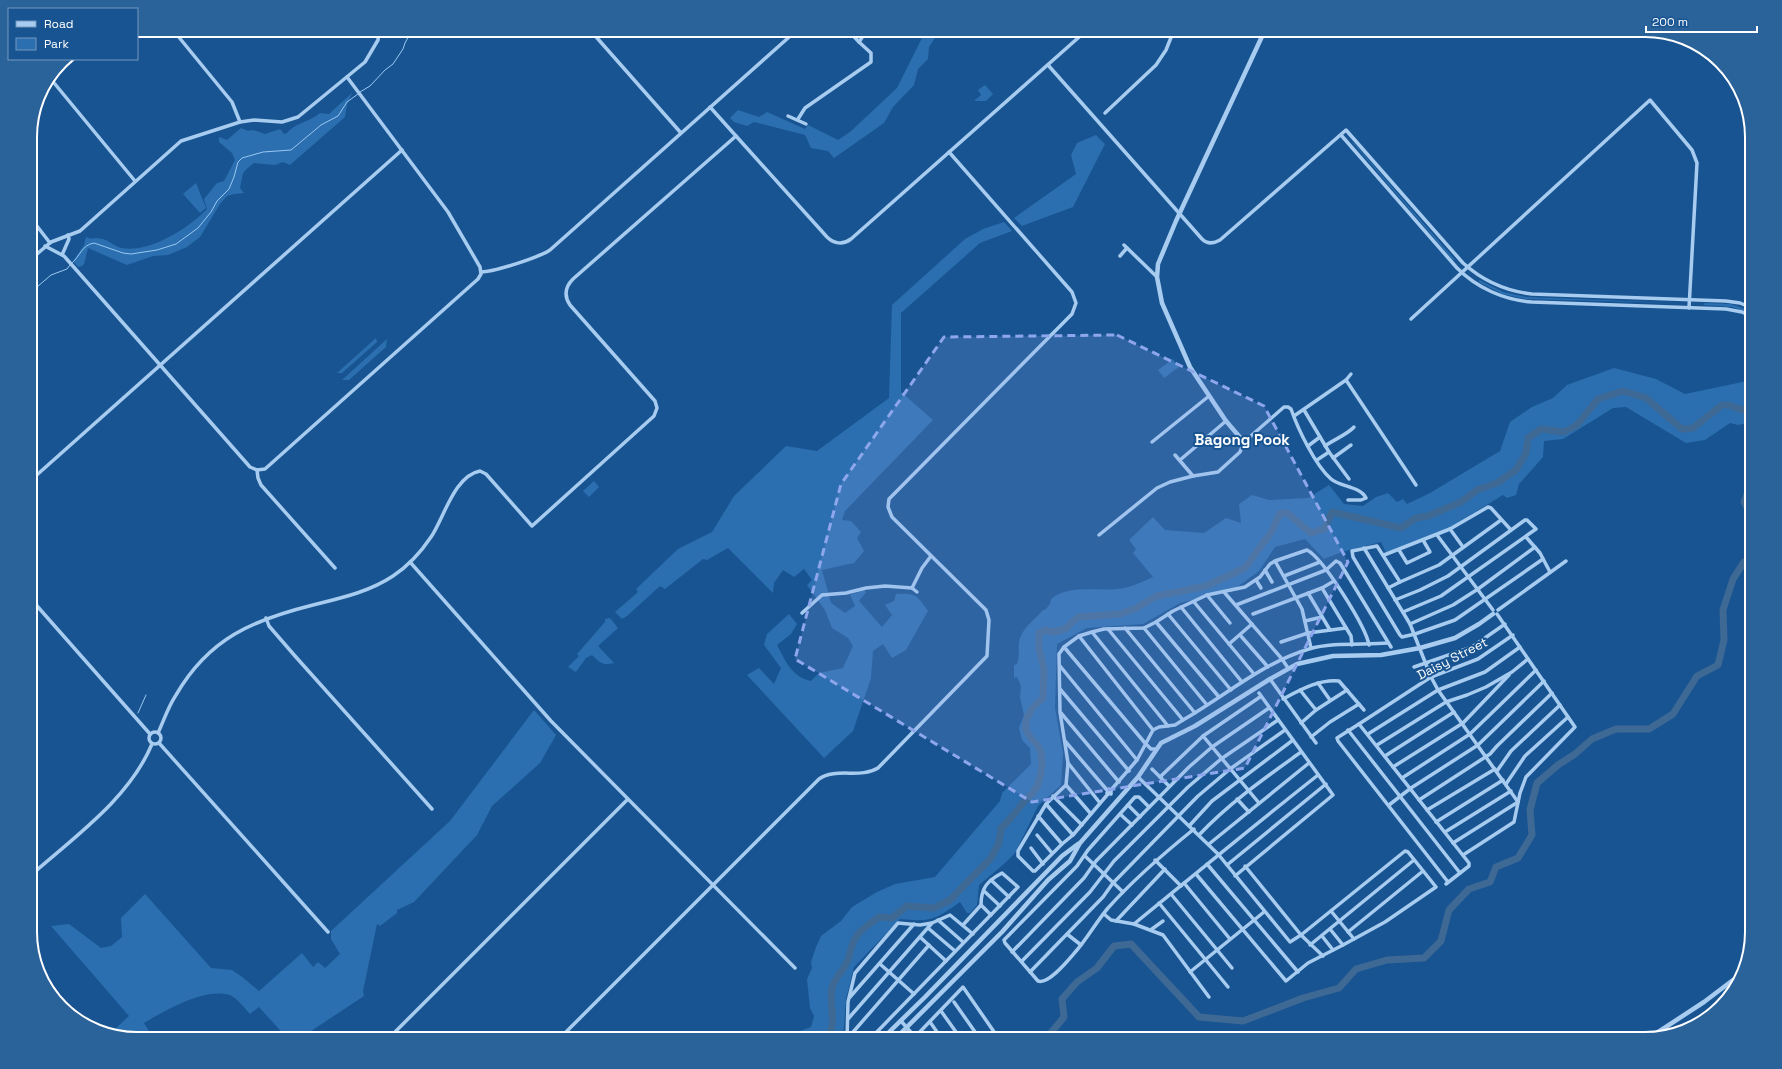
<svg xmlns="http://www.w3.org/2000/svg" width="1782" height="1069" font-family="'Space Grotesk',sans-serif">
	<style>
		.green { fill: #2b6fb0 }
		.lines { fill: none; stroke-linecap: round; stroke-linejoin: round }
		.stream { stroke: #99c8f2; stroke-width: 1 }
		.river { stroke: #3e6995; stroke-width: 7 }
		.minor { stroke: #a7ccf0; stroke-width: 3.5 }
		.tertiary { stroke: #a7ccf0; stroke-width: 4.5 }
		.marked { fill: #8ea6ec; fill-opacity: 0.2; stroke: #8ea6ec; stroke-width: 3; stroke-dasharray: 8 5; stroke-linejoin: round }
		.labels { text-anchor: middle; stroke-width: 4; stroke-linejoin: round; paint-order: stroke }
		.street-label { font-size: 13px; fill: #fff; stroke: #185491 }
		.quarter-label { font-size: 15px; font-weight: bold; fill: #fff; stroke: #185491 }
		.rim { fill: none; stroke: #fff; stroke-width: 2 }
	</style>
	<rect width="100%" height="100%" fill="#185491"/>
	<g class="green">
		<path d="M926,30H940L929,47L928,59L918,69L914,85L893,107L884,123L834,158L828,151L811,148L805,135L754,122L747,126L734,122L730,118L738,110L759,117L767,112L805,129L808,125L838,140L850,132L897,88Z"/>
		<path d="M985,85L993,94L986,101H974L981,95L978,90Z"/>
		<path d="M352,93L347,105L345,117L290,165L283,162L275,165L254,163C240,174 244,172 240,188L244,193L234,194L227,196L220,204L200,237L187,247L168,255L153,256L127,265L88,248L84,264L82,266L78,267L73,261L84,245L86,237C92,240 96,237 103,239C110,241 115,247 122,248C150,253 189,228 207,209L204,199L217,183L224,181L235,160L232,153L219,142V137L227,140L241,128L248,131L253,130L265,134L280,129L284,134L287,133C294,123 310,122 320,113L329,114Z"/>
		<path d="M1096,135L1105,144L1073,207L1022,226L1014,218L1076,174L1071,155L1077,143Z"/>
		<path d="M1352,142L1354,143L1455,260H1453Z"/>
		<path d="M196,183L206,208L200,213L183,194Z"/>
		<path d="M1004,222L1012,231L980,243L901,313V392L933,420L845,511L842,520L851,521L861,532L857,538L864,551L854,563L822,570L831,603L845,613L855,606L850,595L864,590L866,592L859,601L882,627L892,615L885,605L894,601L896,594C916,593 917,595 928,611L906,650L892,658L883,644L873,651L871,678L853,731L824,758L747,675L759,668L774,684L781,668L764,645L767,634L789,614L797,624L791,634L777,645C786,662 792,677 811,681L819,673L843,668L853,646L848,638L832,628L825,610L807,585L812,580L804,569L794,577L783,570L774,583L773,593L728,548L707,560L703,559L665,589L660,586L627,616L622,619L615,612L638,592L636,589L678,549L712,532L734,496L786,446L817,451L889,398L892,305L965,239L983,229Z"/>
		<path d="M1479,280L1503,292L1526,297L1677,303L1526,299L1502,294L1479,282Z"/>
		<path d="M1705,303L1731,304L1751,311L1752,314L1732,307L1703,305Z"/>
		<path d="M376,338L377,342L342,373H337Z"/>
		<path d="M387,339L386,347L349,380H342Z"/>
		<path d="M1173,359L1179,367L1164,378L1158,370Z"/>
		<path d="M1614,368L1656,379L1685,394L1752,380V422L1738,425L1730,423L1705,440L1686,443L1626,407L1613,408L1563,439L1544,441L1543,457L1519,484L1516,495L1507,498L1503,495L1449,528L1386,553L1381,542L1342,552L1324,559L1305,539L1275,547L1259,571L1233,590L1180,603L1143,624L1087,628L1057,644L1055,708L1063,753L1061,785L1038,806L1015,853L1005,863L979,885L977,905L970,913H967L960,902C935,920 930,922 900,919L854,967L846,999L843,1039H769L773,1037L789,1035L811,1027L814,1016L810,1008L807,979L812,968L811,962L816,947L821,936L841,921L852,907L877,892L895,884L935,877L1000,801L1002,793L1031,764L1030,748L1022,740L1019,728L1024,715L1020,698L1021,686L1017,677L1014,678V665L1017,664C1020,657 1018,650 1019,642C1021,629 1035,619 1043,610H1045L1050,604L1051,599C1071,583 1100,593 1124,588C1134,586 1144,581 1153,577L1133,553L1136,549L1129,540L1153,517L1165,530L1204,533L1226,518L1241,523L1239,504L1252,495L1269,500L1308,498L1329,485L1344,504L1363,506L1376,497L1388,493L1397,502L1403,499L1407,504L1430,493L1500,451L1510,422L1532,407L1553,398L1567,385Z"/>
		<path d="M594,481L599,487L589,497L583,491Z"/>
		<path d="M610,618L618,628L598,646L614,663C603,666 600,663 592,655L586,658L576,672L568,667L579,656L577,654L605,622V619Z"/>
		<path d="M534,710L556,735L540,763L492,806L477,835L414,902L397,910V913L380,926L377,924L363,991L364,996L299,1039H288L259,1007L250,1014C245,1009 237,998 230,995C205,987 164,1011 144,1023L154,1039H137L112,1032L129,1016L51,926L69,924L101,948L111,946L122,937L121,918L145,894L211,968L232,970L241,976L259,991L302,953L313,967L318,962L325,968L340,954L331,939V931L450,821Z"/>
	</g>
	<g class="lines">
		<g class="stream">
			<path d="M360,92L370,86L385,70L393,64L403,49L405,43L412,30"/>
			<path d="M72,263C80,256 82,245 94,243L123,253L131,254L157,250L176,244L198,228L211,212L217,201L229,189L234,177L238,162L242,158L263,152L291,150L321,125L338,116L347,102L358,94"/>
			<path d="M30,293L51,275L67,269L70,265"/>
			<path d="M138,713L146,695"/>
		</g>
		<g class="river">
			<path d="M1752,482L1744,502L1752,516"/>
			<path d="M826,1039C839,1021 828,1006 832,988C835,978 842,972 846,964C850,957 850,950 853,943C857,931 870,924 879,917L892,918L907,906L934,908L950,900L991,858L999,843L1001,828C1010,820 1016,812 1023,803C1026,798 1031,796 1034,791C1041,782 1043,764 1041,753C1039,744 1031,740 1027,732C1022,718 1034,705 1043,698L1044,670L1039,648V633L1045,630L1054,632L1065,629L1078,617L1120,614L1134,609L1157,596L1206,586L1245,568L1272,531L1280,513H1287L1311,533L1324,529L1332,512L1401,528L1416,518L1428,516L1461,502L1477,490L1497,483L1516,470L1526,453L1528,438L1541,429L1564,432L1577,425L1598,399L1623,391L1646,398L1682,429L1693,428L1722,405H1729L1739,409L1752,411"/>
			<path d="M1048,1039L1050,1034L1064,1017L1062,999L1077,982L1097,968L1114,946L1131,944L1199,1017L1243,1021L1303,998L1339,988L1356,969L1387,960L1424,958L1441,941L1449,910L1469,889L1490,882L1496,867L1518,858L1532,835L1530,810L1537,783L1558,765L1575,754L1592,739L1616,729H1649L1673,714L1697,676L1718,665L1724,640L1723,610L1733,579L1744,562L1752,559"/>
		</g>
		<g class="minor">
			<path d="M173,30L232,102L240,122"/>
			<path d="M590,30L681,133"/>
			<path d="M848,30L859,42L867,30"/>
			<path d="M1048,65L1202,239C1207,244 1213,244 1220,240L1346,130L1463,263C1483,281 1505,291 1532,294L1726,301L1740,303L1752,308"/>
			<path d="M50,78L135,181"/>
			<path d="M710,107L736,136"/>
			<path d="M1105,113L1156,65L1166,50L1174,30"/>
			<path d="M788,116L806,124"/>
			<path d="M798,119L805,108L871,62V53L859,42"/>
			<path d="M1341,135L1457,268C1477,288 1504,300 1532,302L1726,309L1742,312L1752,317"/>
			<path d="M30,217L50,243"/>
			<path d="M1124,245L1157,277"/>
			<path d="M45,246L64,256L250,467L257,470L265,469L478,279L481,274L480,267L448,212L347,77"/>
			<path d="M62,255L69,239L68,235"/>
			<path d="M1120,256L1127,248"/>
			<path d="M30,260L51,242L80,231L181,141L240,122L254,120L282,122L298,117L365,62L378,40L379,30"/>
			<path d="M481,272C494,272 540,257 550,250L797,30"/>
			<path d="M1411,319L1650,100L1692,150L1697,163L1689,308"/>
			<path d="M1346,380L1351,374"/>
			<path d="M1304,410L1329,452L1349,479"/>
			<path d="M1294,416L1346,380L1416,485"/>
			<path d="M1152,442L1209,396"/>
			<path d="M1308,446L1320,437"/>
			<path d="M1325,446C1333,440 1348,434 1354,427"/>
			<path d="M1333,458L1351,445"/>
			<path d="M1180,460L1226,421"/>
			<path d="M1317,460L1329,452"/>
			<path d="M257,470L258,478L261,485L335,568"/>
			<path d="M1193,476L1218,472L1240,452L1244,442L1284,407H1288L1291,409C1298,429 1315,465 1331,479C1340,487 1360,486 1366,498L1361,500H1348"/>
			<path d="M30,481L402,150"/>
			<path d="M1501,520L1439,565L1400,582L1377,546L1352,551L1353,557L1400,635L1402,637L1415,634L1455,620L1543,559"/>
			<path d="M1450,529L1463,547"/>
			<path d="M1099,535L1157,488L1170,482L1193,476L1175,455"/>
			<path d="M1437,535L1493,610"/>
			<path d="M1526,537L1540,553L1550,572"/>
			<path d="M1364,548L1410,624L1431,677L1438,690L1518,802L1453,843"/>
			<path d="M1399,550L1407,563L1430,552L1423,540"/>
			<path d="M1384,555L1450,529L1488,507L1491,508L1511,530"/>
			<path d="M1275,561L1302,609L1311,648"/>
			<path d="M410,562L551,721L795,968"/>
			<path d="M1265,570L1272,582"/>
			<path d="M1284,576L1320,562"/>
			<path d="M1256,580L1261,588"/>
			<path d="M912,588L922,568L931,556"/>
			<path d="M1322,588L1351,636L1352,645"/>
			<path d="M1388,588L1400,582"/>
			<path d="M1224,592L1282,659L1288,668"/>
			<path d="M1308,593L1330,630"/>
			<path d="M1207,595L1230,623"/>
			<path d="M30,598L150,734"/>
			<path d="M1395,600L1420,590L1448,576L1525,520H1527L1536,529L1441,596L1403,612"/>
			<path d="M1194,602L1254,674"/>
			<path d="M1236,605L1326,570L1336,561L1340,563L1391,647"/>
			<path d="M1181,607L1242,682"/>
			<path d="M1498,610L1566,561"/>
			<path d="M802,613L822,595L846,593L866,588L885,586L912,588L917,592"/>
			<path d="M1168,614L1231,690"/>
			<path d="M1253,614L1322,588L1334,581"/>
			<path d="M266,618L269,626L295,656L432,809"/>
			<path d="M1305,621L1322,617"/>
			<path d="M1156,622L1219,697"/>
			<path d="M1410,624L1453,605L1478,589L1535,547"/>
			<path d="M1125,628L1195,713"/>
			<path d="M1144,628L1207,705"/>
			<path d="M1108,629L1183,720"/>
			<path d="M1092,632L1168,726"/>
			<path d="M1240,635L1268,667"/>
			<path d="M1079,636L1153,730"/>
			<path d="M1281,642L1308,633L1346,628"/>
			<path d="M1229,644L1252,624"/>
			<path d="M1064,647L1145,743L1151,749H1156"/>
			<path d="M1060,666L1137,760"/>
			<path d="M1414,667L1472,647L1505,624"/>
			<path d="M1270,679L1316,743"/>
			<path d="M1318,683L1330,700"/>
			<path d="M1060,689L1129,771"/>
			<path d="M1300,690L1316,710"/>
			<path d="M1283,699C1300,690 1319,679 1339,681L1364,710"/>
			<path d="M1061,713L1119,782"/>
			<path d="M1301,723L1316,710L1347,690"/>
			<path d="M1359,724L1431,677L1478,659L1513,635"/>
			<path d="M1348,730L1460,873"/>
			<circle cx="155" cy="738" r="6"/>
			<path d="M158,733C164,720 168,707 176,695C209,638 253,620 313,605C341,598 369,592 393,576C408,566 421,552 431,537C444,518 454,476 480,471L486,474L532,526L654,416L657,408L655,401L570,305C564,296 565,287 573,279L736,136L827,237C834,244 843,245 851,239L1087,30"/>
			<path d="M1368,734L1438,690L1485,672L1520,647"/>
			<path d="M1203,736L1259,803"/>
			<path d="M1311,737L1330,722L1359,704"/>
			<path d="M1065,741L1107,790"/>
			<path d="M159,743L328,932"/>
			<path d="M1377,745L1446,702L1467,695L1486,687L1512,672L1528,659"/>
			<path d="M1385,756L1454,712"/>
			<path d="M1068,763L1100,803"/>
			<path d="M1393,767L1463,723L1509,675"/>
			<path d="M1152,769L1169,786"/>
			<path d="M1497,771L1511,751L1560,705"/>
			<path d="M1138,777L1218,854L1290,942L1301,935L1405,851L1408,852L1436,887L1385,922L1343,945L1330,929"/>
			<path d="M1160,777L1203,736L1260,697"/>
			<path d="M1402,778L1470,734L1536,670"/>
			<path d="M1506,784L1525,756L1568,717"/>
			<path d="M1066,785L1091,814"/>
			<path d="M1111,790L1109,789L1107,793L1111,794V790L1137,760L1153,730L1159,727L1175,725L1183,720C1225,696 1262,663 1309,649C1332,642 1364,645 1388,643"/>
			<path d="M1108,794L1073,835L1062,844L1035,871H1033L1018,856V851L1046,804L1066,785L1068,763L1060,712L1059,654L1064,647L1079,636L1092,632L1104,629L1144,628L1156,622L1173,611L1207,595L1245,587L1260,577L1270,564L1275,561L1307,550C1323,558 1366,627 1369,645"/>
			<path d="M1053,796L1082,825"/>
			<path d="M1237,799L1249,812"/>
			<path d="M1419,800L1490,754L1497,746L1552,693"/>
			<path d="M1046,804L1073,835"/>
			<path d="M1128,805L1140,817"/>
			<path d="M1389,805L1411,788L1478,745L1544,681"/>
			<path d="M1149,807L1139,797H1135L1088,850L1077,866L1004,940L1005,943L1038,981C1049,985 1070,958 1077,950C1088,937 1097,921 1108,908C1134,879 1163,854 1194,829"/>
			<path d="M1427,810L1495,769"/>
			<path d="M1120,814L1132,825"/>
			<path d="M1038,816L1062,844"/>
			<path d="M1436,822L1503,780"/>
			<path d="M1190,825L1212,801L1293,740"/>
			<path d="M1445,832L1511,791"/>
			<path d="M1037,835L1052,853"/>
			<path d="M1199,835C1229,803 1265,778 1301,752"/>
			<path d="M1209,844L1309,763"/>
			<path d="M1031,848L1043,864"/>
			<path d="M1463,855L1514,822L1520,793L1526,777L1575,727L1497,614"/>
			<path d="M1085,856L1123,892"/>
			<path d="M1155,860L1181,886"/>
			<path d="M1207,864L1298,972"/>
			<path d="M1227,865L1326,784"/>
			<path d="M1245,866L1301,935L1323,956"/>
			<path d="M1196,874L1286,981L1308,963L1343,945"/>
			<path d="M30,876C74,837 129,799 152,744"/>
			<path d="M1235,876L1333,795L1259,693"/>
			<path d="M991,880L1009,897"/>
			<path d="M1184,883L1230,939"/>
			<path d="M1446,884L1469,866V863L1359,724L1337,738L1338,741L1448,882"/>
			<path d="M984,891L1000,906"/>
			<path d="M1171,894L1232,968"/>
			<path d="M1159,903L1228,987"/>
			<path d="M981,905L991,915"/>
			<path d="M1331,911L1354,939"/>
			<path d="M1104,914L1111,920L1134,924L1163,935L1209,997"/>
			<path d="M938,920L963,942"/>
			<path d="M1116,921L1165,869"/>
			<path d="M1134,924C1195,874 1256,824 1318,775"/>
			<path d="M928,928L955,951"/>
			<path d="M1152,929L1163,921"/>
			<path d="M1348,932L1423,871"/>
			<path d="M1067,934L1081,945"/>
			<path d="M1322,936L1333,950"/>
			<path d="M920,937L946,961"/>
			<path d="M1310,945L1414,860"/>
			<path d="M1012,952L1084,878L1096,861L1189,767L1212,747L1269,708"/>
			<path d="M1022,961L1090,892L1114,861L1188,787L1221,759L1278,720"/>
			<path d="M880,964L914,994"/>
			<path d="M1030,972L1103,897L1113,883L1198,796L1230,769L1285,730"/>
			<path d="M1190,972L1264,912"/>
			<path d="M850,997L914,924"/>
			<path d="M954,1002L980,1039"/>
			<path d="M941,1011L961,1039"/>
			<path d="M848,1019L932,923"/>
			<path d="M901,1021L915,1037"/>
			<path d="M930,1022L942,1039"/>
			<path d="M327,1034V1039"/>
			<path d="M388,1039L627,800"/>
			<path d="M559,1039L819,779C836,767 860,779 878,768L987,656L989,620L986,610L892,517L888,507L889,499L1072,314L1076,303L1072,292L949,152"/>
			<path d="M847,1039L848,1002L855,973L898,923L920,925L932,923L950,915L973,934"/>
			<path d="M847,1039L929,945"/>
			<path d="M870,1039L1018,887L1002,873C987,881 981,888 981,905L963,925"/>
			<path d="M913,1039L963,987L999,1039"/>
		</g>
		<g class="tertiary">
			<path d="M1244,442L1226,421L1190,367L1162,303L1157,277L1158,264L1176,221L1265,30"/>
			<path d="M1649,1038L1704,1002L1741,974"/>
			<path d="M882,1039L925,997L1062,856L1078,844"/>
			<path d="M895,1039L1002,932L1048,880L1070,861L1080,843L1138,777L1161,743L1195,726L1270,679L1297,664L1333,656L1381,655L1420,648L1455,638L1479,624L1493,614"/>
		</g>
	</g>
	<path class="marked" d="M1117,335L1264,406L1348,562L1245,768L1032,802L795,659L841,484L944,337Z"/>
	<g class="labels">
		<g class="street-label">
			<text transform="translate(1452 658) rotate(-27)" y="5">Daisy Street</text>
		</g>
		<g class="quarter-label">
			<text x="1242" y="445">Bagong Pook</text>
		</g>
	</g>
	<path d="M0 0H1782V1069H0ZM137 37H1645A100 100 0 0 1 1745 137V932A100 100 0 0 1 1645 1032H137A100 100 0 0 1 37 932V137A100 100 0 0 1 137 37Z" fill="#2a629a" fill-rule="evenodd"/>
	<path class="rim" d="M137 37H1645A100 100 0 0 1 1745 137V932A100 100 0 0 1 1645 1032H137A100 100 0 0 1 37 932V137A100 100 0 0 1 137 37Z"/>
	<rect x="8" y="8" width="130" height="52" fill="#185491" stroke="#7498bd"/>
	<rect x="16" y="21" width="20" height="6" fill="#a7ccf0" stroke="#7498bd"/>
	<text x="44" y="28" font-size="12" fill="#ffffff">Road</text>
	<rect x="16" y="38" width="20" height="12" fill="#2b6fb0" stroke="#7498bd"/>
	<text x="44" y="48" font-size="12" fill="#ffffff">Park</text>
	<path d="M1646 26v6h111v-6" fill="none" stroke="#ffffff" stroke-width="2"/>
	<text x="1652" y="26" font-size="12" fill="#ffffff" stroke="#185491" stroke-width="3" paint-order="stroke">200 m</text>
</svg>
